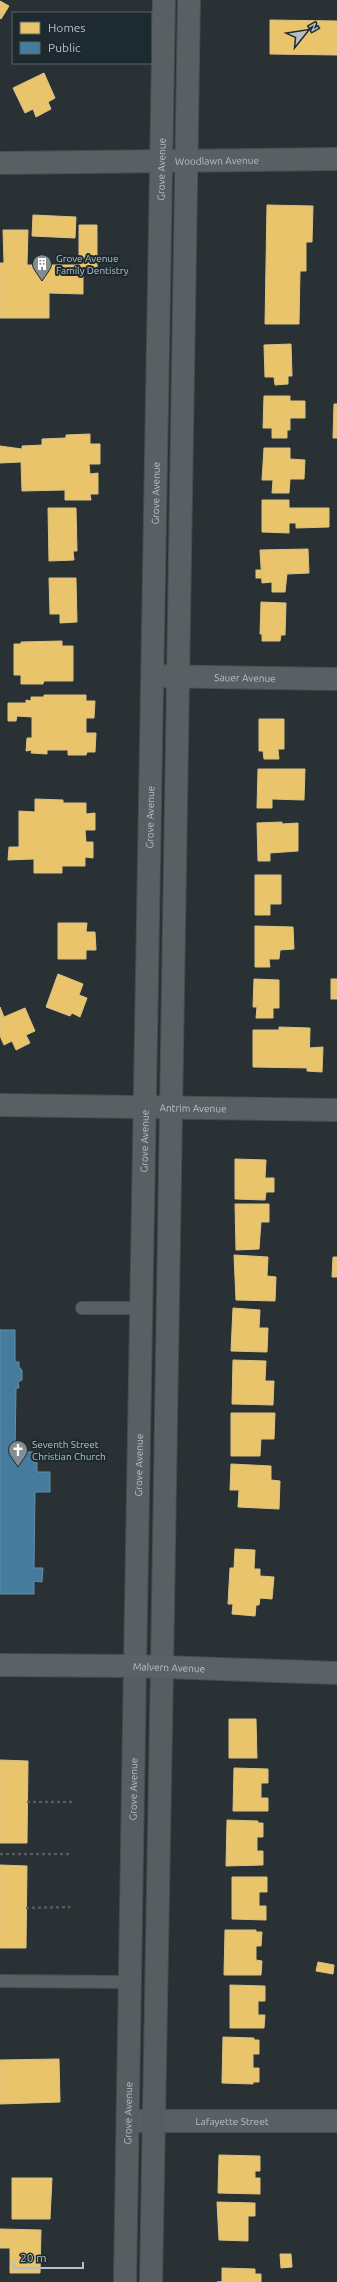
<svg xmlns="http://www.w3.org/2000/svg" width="337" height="2282" font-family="Ubuntu,sans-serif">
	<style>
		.homes { fill: #e9c46a; stroke: #d9c386 }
		.public { fill: #457b9d; stroke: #6690a9 }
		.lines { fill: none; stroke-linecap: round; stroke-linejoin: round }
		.service-casing { stroke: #474d50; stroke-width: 14 }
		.minor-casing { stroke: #474d50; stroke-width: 24 }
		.tertiary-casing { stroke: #474d50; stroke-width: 24 }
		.secondary-casing { stroke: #474d50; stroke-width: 24 }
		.primary-casing { stroke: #474e52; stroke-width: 24 }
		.path { stroke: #575e61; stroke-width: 2.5; stroke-dasharray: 3 3; stroke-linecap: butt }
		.service { stroke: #596064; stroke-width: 12 }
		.minor { stroke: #596064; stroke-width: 22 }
		.tertiary { stroke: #596064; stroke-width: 22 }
		.secondary { stroke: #575e62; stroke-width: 22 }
		.primary { stroke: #5b6266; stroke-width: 22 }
		.labels { text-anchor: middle; stroke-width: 4; stroke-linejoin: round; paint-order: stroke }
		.street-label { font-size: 10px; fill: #b4c0c6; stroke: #1d2a30 }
		.poi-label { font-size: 10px; fill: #b4c0c6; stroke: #1d2a30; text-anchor: start }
	</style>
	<rect width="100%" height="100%" fill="#293135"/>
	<g class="homes">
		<path d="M0,1L9,6L1,19L0,18Z"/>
		<path d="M270,20L337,21V55L270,54Z"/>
		<path d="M44,73L55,98L48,102L51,109L36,117L33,109L25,113L13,88Z"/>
		<path d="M267,205L313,206L312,242H306V271H300L299,324H265Z"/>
		<path d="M33,215L76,217L75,238L32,236Z"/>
		<path d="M79,225H97V268H83V294L49,293V318H0V263H4L3,230H28L27,265H79Z"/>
		<path d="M291,344L292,376H288V384L275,385L274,377H265L264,345Z"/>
		<path d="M264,396H290V401H305V418H290V430H287V438H272V428H263Z"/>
		<path d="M334,404H337V438H333Z"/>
		<path d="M90,434V444H100V464H89L90,474L98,473V494H90L91,500H65V490L22,491L21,462L0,463V446L22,449V446L42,445V439L66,438V435Z"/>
		<path d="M264,448H290V459L305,460L304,479H290L289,493H272L273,480H262Z"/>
		<path d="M262,500H289V508H329V527L296,528V523H289V533L262,532Z"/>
		<path d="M48,508H76L77,551H73L74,560L49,561Z"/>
		<path d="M308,549L309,573L287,574L285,592H272V582L262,583L260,550Z"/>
		<rect x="256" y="570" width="5" height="8"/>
		<path d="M49,578H76L77,622L60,623V614H50Z"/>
		<path d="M261,602L286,603L285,635H281L280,641H262V634H260Z"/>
		<path d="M62,641V646H73V681H44L43,684H21V675H14V644H21V642Z"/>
		<path d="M44,695H86V701H95L94,718H86V733H96L95,752H87L86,755H68V750H47V754L31,753L32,750L26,751L27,738H32V717L17,716L16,721H8V703H26V700L31,701V697H44Z"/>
		<path d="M259,719H284V749H278L279,759H264L263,751H259Z"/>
		<path d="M258,769H305L304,800L272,799V808H257Z"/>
		<path d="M35,799L63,800V803H86V814L95,813V830H85L86,842H93V858L85,857V866H62V873H34V859L8,860L9,847H19V811L35,812Z"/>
		<path d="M282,822V824L298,823V851L270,853V861H258L257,823Z"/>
		<path d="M255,875H281V904H270V915H255Z"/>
		<path d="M58,923H87L86,932H95L96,950H86V959H58Z"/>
		<path d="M255,926L293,927L294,949L280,950L279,959H269L270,967H255Z"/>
		<path d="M58,974L83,984L79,995L87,998L80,1017L72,1013L70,1016L46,1007Z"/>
		<path d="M254,979L279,980V1008H273V1018H256L257,1007H253Z"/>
		<rect x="331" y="979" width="6" height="20"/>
		<path d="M0,1007L4,1017L25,1008L35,1031L26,1035L30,1043L16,1050L12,1041L4,1045L0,1036Z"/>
		<path d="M279,1027L310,1028L309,1068L253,1067V1030H279Z"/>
		<path d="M323,1047L322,1072L307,1071V1068H309V1048Z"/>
		<path d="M235,1159L266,1160L265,1178H274V1192H266L265,1200L235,1199Z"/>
		<path d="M235,1204H269V1222H261L259,1249L236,1250Z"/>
		<path d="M234,1255L268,1257L267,1276L276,1277L275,1301L236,1300Z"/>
		<path d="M333,1257H337V1277H332Z"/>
		<path d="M233,1308L260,1310L259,1328H268L267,1352L231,1351Z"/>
		<path d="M233,1360L266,1361L265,1381H274L273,1405L232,1404Z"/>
		<path d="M231,1413H275L274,1439H261L260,1456H231Z"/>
		<path d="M231,1464L271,1466V1480L280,1481L279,1509L238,1507L239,1490H230Z"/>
		<path d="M235,1549L255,1550L254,1569H260V1576L274,1577L272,1599L260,1598L259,1605H256L255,1616L232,1614L233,1604H228L230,1568H234Z"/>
		<path d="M229,1719H256L257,1758H229Z"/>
		<path d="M0,1760L28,1761L27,1843H0Z"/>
		<path d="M234,1768L268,1769V1783H261V1798H268V1811H233Z"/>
		<path d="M227,1820L258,1821V1823H263V1837H257V1851H263V1865L226,1866Z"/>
		<path d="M0,1865L27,1866L26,1948H0Z"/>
		<path d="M232,1877H267V1892H259V1906H266V1920L232,1919Z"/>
		<path d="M225,1930H256V1932H262L261,1946H256V1960L262,1961L261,1975H224Z"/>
		<path d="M318,1962L334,1965L333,1974L316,1971Z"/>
		<path d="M230,1985L265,1986V2001H258V2015H265L264,2028H230Z"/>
		<path d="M223,2037L254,2038V2040H259V2054H253V2068H259V2082H253V2084L222,2083Z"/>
		<path d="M59,2059L60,2102L0,2104V2060Z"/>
		<path d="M219,2155L260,2156V2171H255V2178H260V2194L218,2193Z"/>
		<path d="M12,2178H52L50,2219H12Z"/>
		<path d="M217,2202L255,2203V2216H248V2241L219,2240Z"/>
		<path d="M0,2229L41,2230L40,2273H10V2248H0Z"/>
		<path d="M280,2254H291L292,2267L281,2268Z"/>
		<path d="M222,2268L255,2269V2274H261V2282H217H222Z"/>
	</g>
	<path class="public" d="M0,1330H15V1362H19V1367L22,1370V1380L18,1382L19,1388H16L15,1452H33V1462H37V1472H50V1492H35L34,1568H43L42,1582L34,1581V1594H0Z"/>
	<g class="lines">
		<defs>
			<g id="service">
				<path d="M82,1308H142"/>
				<path d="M0,1981L128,1982"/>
			</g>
			<g id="minor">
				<path id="s1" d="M0,163L337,159"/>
				<path id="s2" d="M153,676L337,679"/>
				<path id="s3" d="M0,1105L337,1110"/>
				<path id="s4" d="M128,2121H337"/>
			</g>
			<g id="tertiary">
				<path id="s5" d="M135,1666L164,0"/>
				<path d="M162,1667L189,0"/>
			</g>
			<g id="secondary">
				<path id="s6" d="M125,2282L135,1666"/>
				<path d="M151,2282L162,1667"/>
			</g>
			<g id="primary">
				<path id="s7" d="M0,1665L135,1666L337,1673"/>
			</g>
		</defs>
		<use href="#service" class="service-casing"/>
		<use href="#minor" class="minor-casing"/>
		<use href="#tertiary" class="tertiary-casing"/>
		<use href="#secondary" class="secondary-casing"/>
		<use href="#primary" class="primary-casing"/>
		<g class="path">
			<path d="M27,1802H73"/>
			<path d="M0,1854H72"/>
			<path d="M26,1908L70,1907"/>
		</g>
		<use href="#service" class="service"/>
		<use href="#minor" class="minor"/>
		<use href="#tertiary" class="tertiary"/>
		<use href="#secondary" class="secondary"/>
		<use href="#primary" class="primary"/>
	</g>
	<defs>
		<symbol id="building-pin" viewBox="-11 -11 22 30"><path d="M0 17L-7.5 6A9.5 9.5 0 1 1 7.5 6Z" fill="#838e93" stroke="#1d2a30"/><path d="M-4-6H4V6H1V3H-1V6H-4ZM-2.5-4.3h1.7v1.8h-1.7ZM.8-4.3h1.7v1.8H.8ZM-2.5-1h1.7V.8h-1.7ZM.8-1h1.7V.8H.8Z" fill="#fff"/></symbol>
		<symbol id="church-pin" viewBox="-11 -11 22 30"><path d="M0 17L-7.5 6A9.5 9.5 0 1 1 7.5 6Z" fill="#838e93" stroke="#1d2a30"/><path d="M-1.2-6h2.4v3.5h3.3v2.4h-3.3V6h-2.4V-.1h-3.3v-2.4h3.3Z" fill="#fff"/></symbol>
	</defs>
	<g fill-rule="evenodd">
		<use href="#building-pin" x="31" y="253" width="22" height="30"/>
		<use href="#church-pin" x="7" y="1439" width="22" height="30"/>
	</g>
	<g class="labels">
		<g class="street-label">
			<text dy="4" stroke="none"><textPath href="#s1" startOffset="217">Woodlawn Avenue</textPath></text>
			<text dy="4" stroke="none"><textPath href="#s5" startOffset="1497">Grove Avenue</textPath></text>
			<text dy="4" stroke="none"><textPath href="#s5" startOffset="1173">Grove Avenue</textPath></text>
			<text dy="4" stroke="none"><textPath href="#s2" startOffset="92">Sauer Avenue</textPath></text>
			<text dy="4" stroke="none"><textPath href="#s5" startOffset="849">Grove Avenue</textPath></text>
			<text dy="4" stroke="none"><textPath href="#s3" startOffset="193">Antrim Avenue</textPath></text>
			<text dy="4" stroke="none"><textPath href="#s5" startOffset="525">Grove Avenue</textPath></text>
			<text dy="4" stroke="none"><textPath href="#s5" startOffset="201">Grove Avenue</textPath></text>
			<text dy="4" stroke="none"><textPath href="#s7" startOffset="169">Malvern Avenue</textPath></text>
			<text dy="4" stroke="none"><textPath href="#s6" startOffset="493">Grove Avenue</textPath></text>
			<text dy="4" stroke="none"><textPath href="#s6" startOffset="169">Grove Avenue</textPath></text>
			<text dy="4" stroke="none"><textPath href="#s4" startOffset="104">Lafayette Street</textPath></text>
		</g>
		<g class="poi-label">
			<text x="56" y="262">Grove Avenue<tspan x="56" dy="12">Family Dentistry</tspan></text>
			<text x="32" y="1448">Seventh Street<tspan x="32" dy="12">Christian Church</tspan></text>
		</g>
	</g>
	<rect x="12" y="12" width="140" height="52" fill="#1d2a30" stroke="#59666c"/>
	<rect x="20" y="22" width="20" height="12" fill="#e9c46a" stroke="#59666c"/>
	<text x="48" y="32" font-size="12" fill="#b4c0c6">Homes</text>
	<rect x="20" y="42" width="20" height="12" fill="#457b9d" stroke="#59666c"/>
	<text x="48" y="52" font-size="12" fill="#b4c0c6">Public</text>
	<g transform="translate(305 32) rotate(60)" stroke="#1d2a30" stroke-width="3" paint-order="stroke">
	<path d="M0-3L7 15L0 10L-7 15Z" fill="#b4c0c6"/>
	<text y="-6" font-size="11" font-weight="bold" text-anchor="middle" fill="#b4c0c6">N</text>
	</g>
	<path d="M14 2262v6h69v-6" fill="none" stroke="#b4c0c6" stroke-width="2"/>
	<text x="20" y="2262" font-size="12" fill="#b4c0c6" stroke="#1d2a30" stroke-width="3" paint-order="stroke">20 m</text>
</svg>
